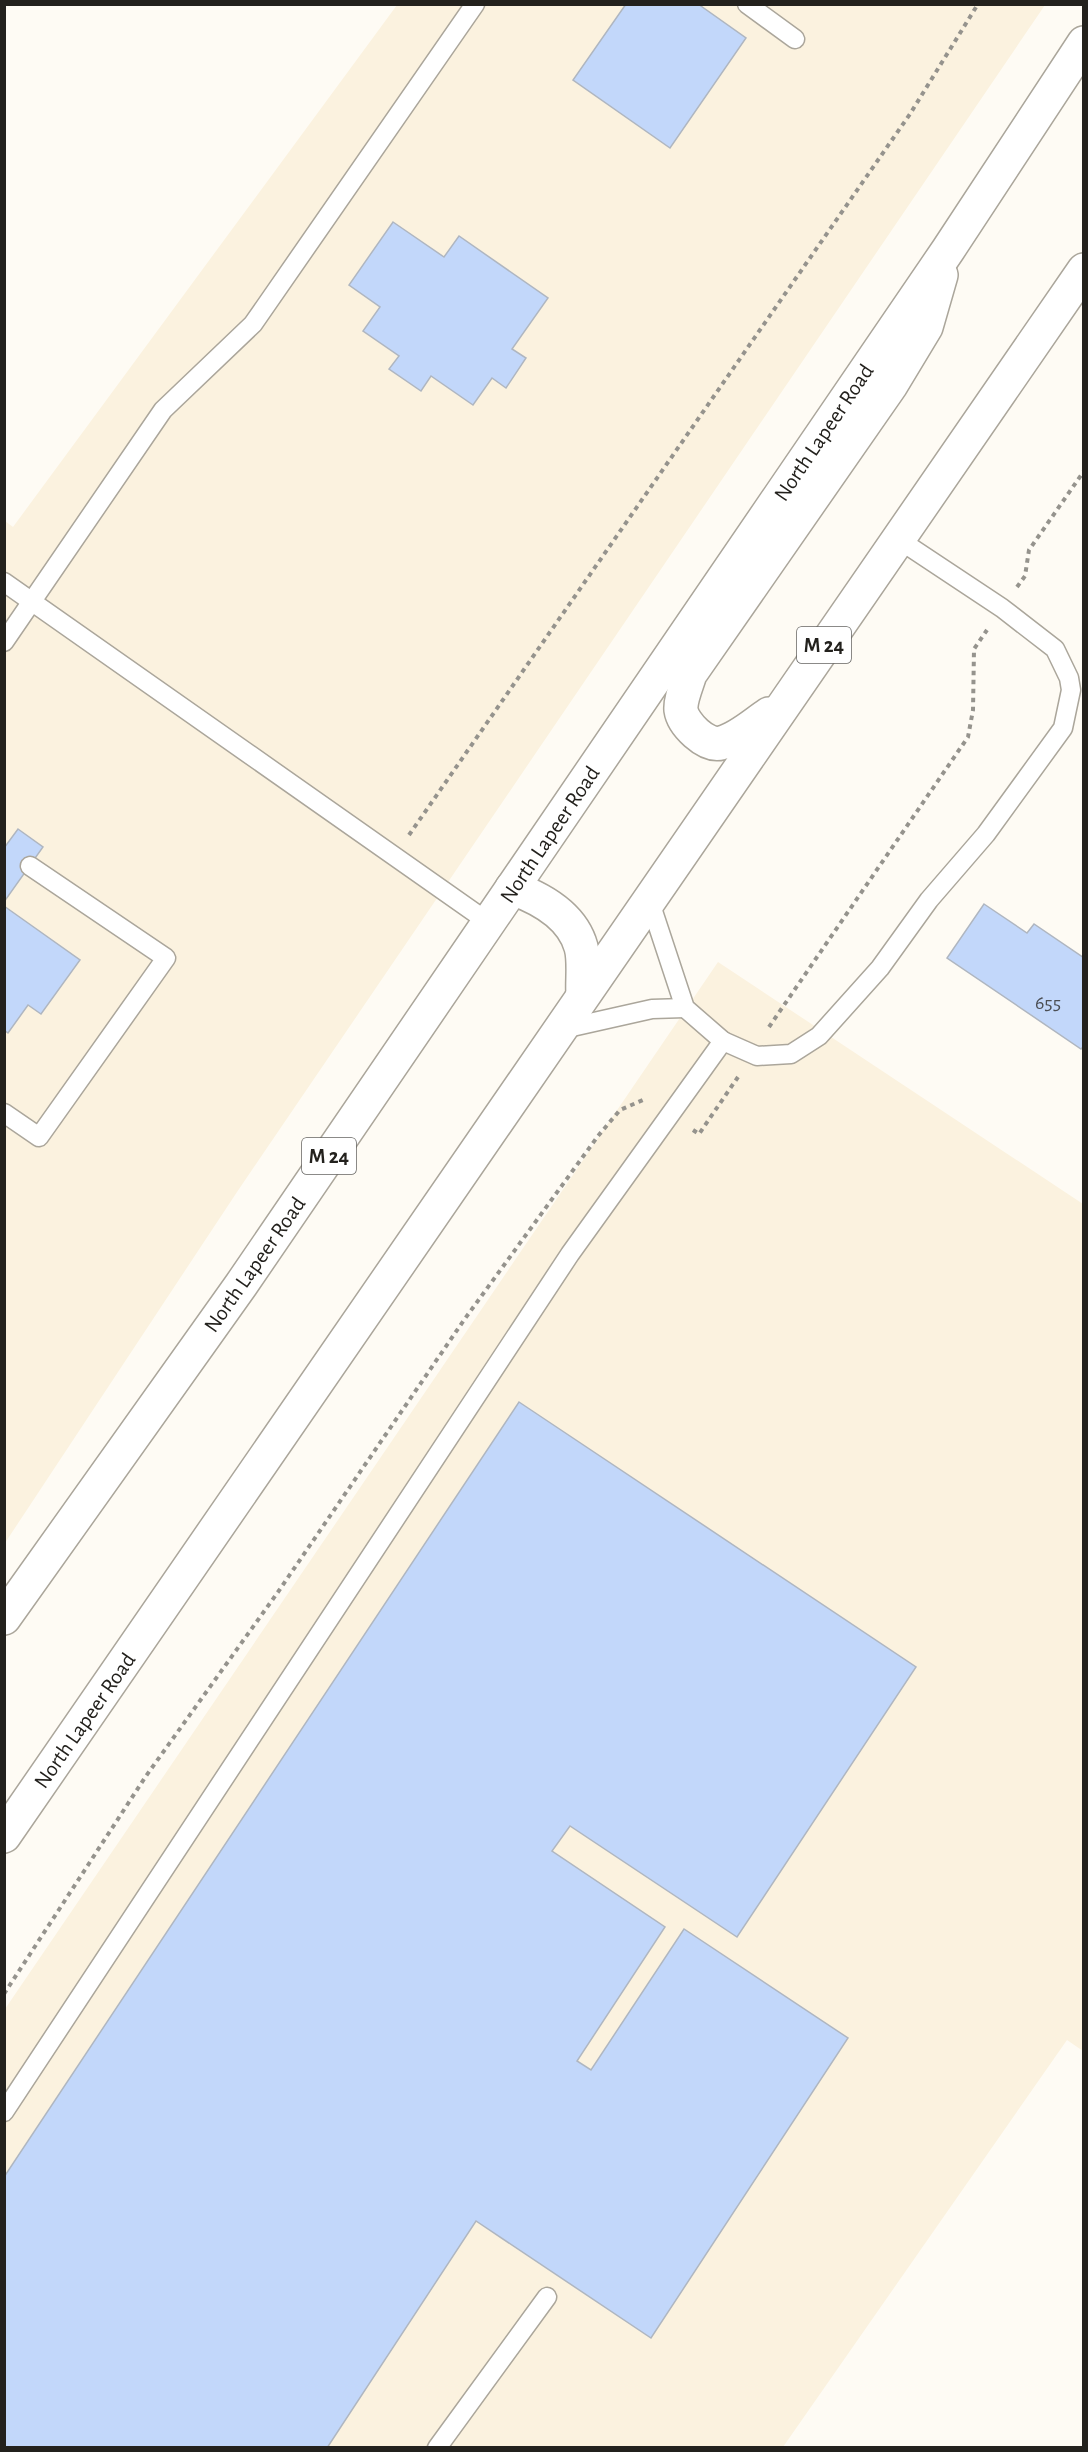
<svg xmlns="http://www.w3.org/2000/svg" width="1088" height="2452" font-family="'Alegreya Sans',sans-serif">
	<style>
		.built { fill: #fbf2df }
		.building { fill: #c2d7fa; stroke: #afb6c0; stroke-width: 1.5 }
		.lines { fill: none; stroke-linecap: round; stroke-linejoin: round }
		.lane-casing { stroke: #aba69b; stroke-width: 21 }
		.primary-casing { stroke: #aba69b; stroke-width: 36 }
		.path { stroke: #95938d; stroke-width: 4; stroke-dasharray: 4.5 4.5; stroke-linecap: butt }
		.lane { stroke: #fff; stroke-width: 18 }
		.primary { stroke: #fff; stroke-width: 33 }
		.labels { text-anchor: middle; stroke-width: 4.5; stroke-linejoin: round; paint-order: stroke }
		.number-label { font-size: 20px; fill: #4b4e54 }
		.shield { fill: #fff; stroke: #656461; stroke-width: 1.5 }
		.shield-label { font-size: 21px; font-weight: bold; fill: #23211d }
		.street-label { font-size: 22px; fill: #23211d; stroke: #fff }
	</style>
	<rect width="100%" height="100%" fill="#fefbf4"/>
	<g class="built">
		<path d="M397,5H1045L237,1192L5,1543V521L13,527Z"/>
		<path d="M718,962L1083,1204V2051L1067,2040L783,2447L5,2448V2009Z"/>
	</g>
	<g class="building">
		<path d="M626,4H698L746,38L670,148L573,80Z"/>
		<path d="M393,222L444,257L459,236L548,298L512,349L526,358L506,388L492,378L473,405L431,376L421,391L389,369L399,356L363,331L380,307L349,285Z"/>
		<path d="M18,829L43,847L4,902V848Z"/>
		<path d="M984,904L1027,933L1034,924L1084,958V1046L1081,1049L947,958Z"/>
		<path d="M4,906L80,960L41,1014L28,1005L8,1033L4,1030Z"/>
		<path d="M519,1402L916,1667L737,1937L570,1826L552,1851L665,1927L577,2061L591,2070L684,1929L848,2038L651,2338L476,2221L327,2448H4V2177Z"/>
	</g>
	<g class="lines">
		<defs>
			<g id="lane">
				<path d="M747,4L795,39"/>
				<path d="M4,582L488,922"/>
				<path d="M4,642L163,410L253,324L475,4"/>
				<path d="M563,1029L652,1009L685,1008"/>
				<path d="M723,1041L757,1056L791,1054L819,1036L880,968L929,900L986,834L1063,728L1071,690L1069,678L1055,649L1002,608L898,539"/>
				<path d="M4,1113L39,1137L166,958L30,866"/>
				<path d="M4,2112L570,1254L723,1041L685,1008L649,899"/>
				<path d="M437,2448L547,2297"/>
			</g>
			<g id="primary">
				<path d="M769,714C754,724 738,739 721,743C706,747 683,724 681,710C680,700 687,684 690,674L891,385L926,327L941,275"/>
				<path d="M512,888C540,898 572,915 581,947C585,961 582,980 583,995"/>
				<path d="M4,1618L241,1285L948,250L1084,43"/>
				<path d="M4,1836L1084,270"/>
			</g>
		</defs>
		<use href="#lane" class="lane-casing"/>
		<use href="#primary" class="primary-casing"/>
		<g class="path">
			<path d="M1017,587L1025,576L1029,550L1084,471"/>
			<path d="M409,835L910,114L978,4"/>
			<path d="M769,1027L968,737L973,710L974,649L987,630"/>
			<path d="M693,1130L699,1134L738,1077"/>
			<path d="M4,1994L146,1776L278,1592L464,1320L598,1136L620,1110L643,1100L646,1102"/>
		</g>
		<use href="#lane" class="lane"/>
		<use href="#primary" class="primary"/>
	</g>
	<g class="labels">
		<g class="number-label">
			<text x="1048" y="1009">655</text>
		</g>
		<g class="shield">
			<rect x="797" y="627" width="54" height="36" rx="4.5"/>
			<rect x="302" y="1138" width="54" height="36" rx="4.5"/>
		</g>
		<g class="shield-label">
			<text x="824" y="652">M 24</text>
			<text x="329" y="1163">M 24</text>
		</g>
		<g class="street-label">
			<text transform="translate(823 432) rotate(-56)" y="8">North Lapeer Road</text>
			<text transform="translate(549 834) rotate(-56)" y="8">North Lapeer Road</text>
			<text transform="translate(254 1264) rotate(-55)" y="8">North Lapeer Road</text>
			<text transform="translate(84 1720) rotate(-55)" y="8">North Lapeer Road</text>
		</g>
	</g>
	<rect width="1088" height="2452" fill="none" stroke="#23211d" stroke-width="12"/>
</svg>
